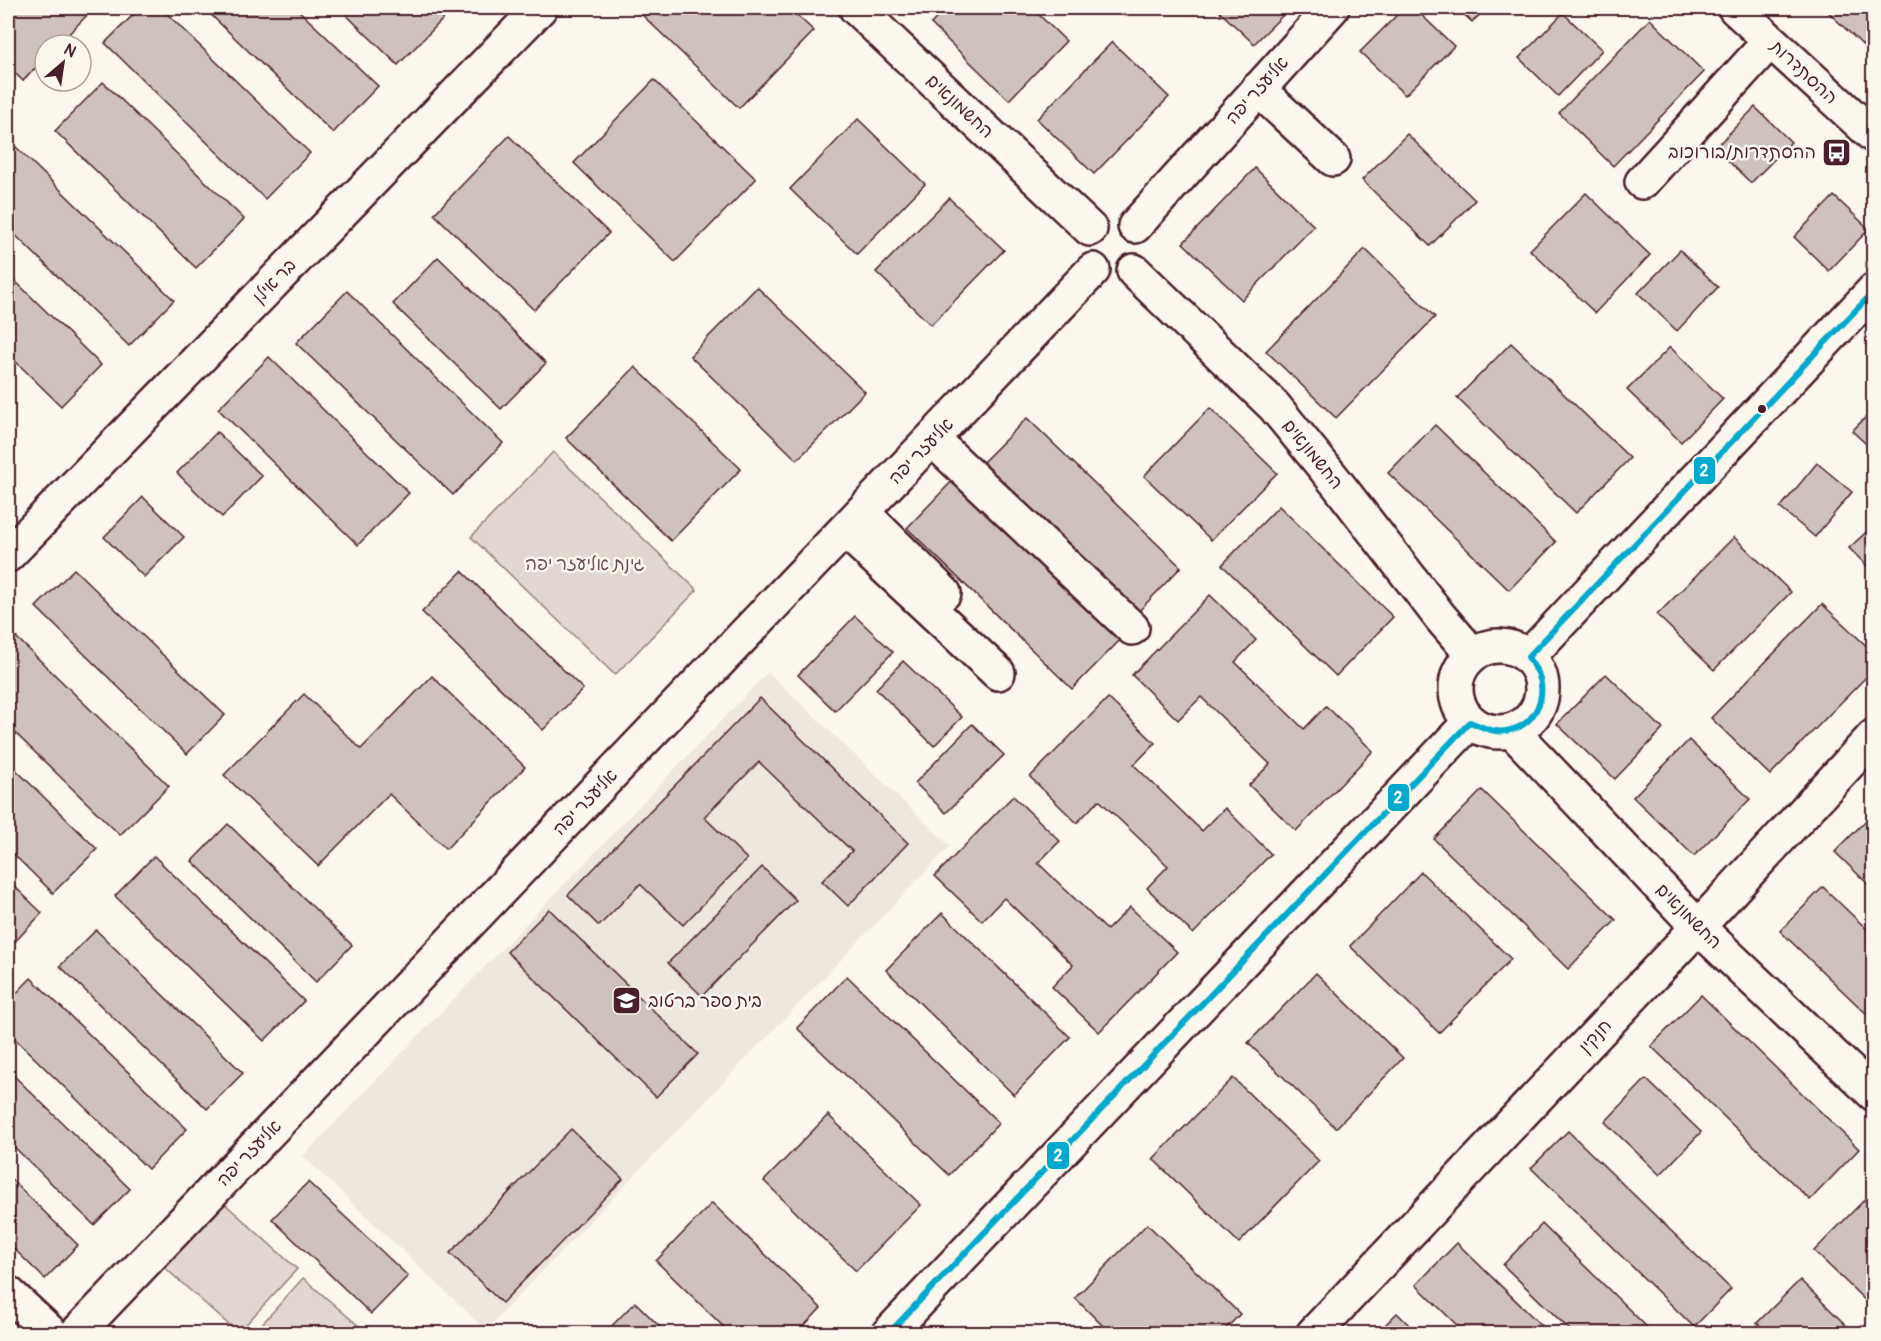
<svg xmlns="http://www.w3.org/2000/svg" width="1881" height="1341" font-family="Pangolin,'Playpen Sans Hebrew',sans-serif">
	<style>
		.built { fill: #eee7de }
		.green { fill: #e2d7d0; stroke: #967b7e; stroke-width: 1.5 }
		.building { fill: #cfc2bc; stroke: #4a1f2b; stroke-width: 1.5 }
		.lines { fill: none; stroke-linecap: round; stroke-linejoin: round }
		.minor-casing { stroke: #4a1f2b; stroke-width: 38 }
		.minor { stroke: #fbf7ec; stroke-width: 33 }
		.bus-1-casing { stroke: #fbf7ec; stroke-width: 10 }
		.bus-1 { stroke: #00a9ce; stroke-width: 6 }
		.bus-dot { fill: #4a1f2b; stroke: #fbf7ec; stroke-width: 2 }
		.labels { text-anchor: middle; stroke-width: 5; stroke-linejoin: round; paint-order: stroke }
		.street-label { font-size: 18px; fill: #4a1f2b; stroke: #fbf7ec }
		.poi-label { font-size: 18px; fill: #4a1f2b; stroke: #fbf7ec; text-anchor: end }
		.park-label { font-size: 18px; fill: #704d54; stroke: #fbf7ec }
		.line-badge { stroke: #fbf7ec; stroke-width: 2 }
		.badge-label { font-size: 16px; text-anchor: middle; font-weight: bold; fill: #fff }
	</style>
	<rect width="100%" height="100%" fill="#fbf7ec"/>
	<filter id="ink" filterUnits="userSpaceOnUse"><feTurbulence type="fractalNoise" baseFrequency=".0167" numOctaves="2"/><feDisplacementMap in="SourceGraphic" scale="12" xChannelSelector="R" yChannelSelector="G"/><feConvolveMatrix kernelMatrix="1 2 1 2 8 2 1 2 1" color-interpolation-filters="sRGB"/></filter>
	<g filter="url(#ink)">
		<path class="built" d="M768,672L950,846L486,1330L303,1156Z"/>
		<g class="green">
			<path d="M553,452L697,590L615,675L471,537Z"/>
			<path d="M223,1202L297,1269L238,1333L164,1267Z"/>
			<path d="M303,1278L367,1333H254Z"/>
		</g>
		<g class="building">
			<path d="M8,8H94L58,45H45V58L23,81L8,66Z"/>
			<path d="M140,8H161L310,153L265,199L105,43Z"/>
			<path d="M204,8H296L378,86L333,133Z"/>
			<path d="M339,8H439L447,15L398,65Z"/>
			<path d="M635,8H789L814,31L739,108Z"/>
			<path d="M946,8H1032L1066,41L1009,100L931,24Z"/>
			<path d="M1216,8H1290L1254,44Z"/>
			<path d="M1404,8H1414L1454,46L1405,95L1360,52Z"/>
			<path d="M1457,8H1487L1472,22Z"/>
			<path d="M1827,8H1874V56L1825,9Z"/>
			<path d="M1563,13L1602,50L1558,96L1519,58Z"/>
			<path d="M1650,19L1704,72L1613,166L1559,113Z"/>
			<path d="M1112,42L1169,97L1094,174L1037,119Z"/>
			<path d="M654,80L756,179L675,262L574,163Z"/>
			<path d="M103,82L244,219L196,268L55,131Z"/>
			<path d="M1755,107L1791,142L1751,183L1715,148Z"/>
			<path d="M858,119L925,184L857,254L790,189Z"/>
			<path d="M1407,134L1475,200L1430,246L1362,180Z"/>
			<path d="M509,136L609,233L534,310L434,214Z"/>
			<path d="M16,147L174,300L129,346L8,228V155Z"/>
			<path d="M1255,168L1314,226L1242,300L1183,243Z"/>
			<path d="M1586,193L1650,255L1595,313L1530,250Z"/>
			<path d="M1834,196L1869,229L1829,271L1794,237Z"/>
			<path d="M949,198L1004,250L931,325L876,272Z"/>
			<path d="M1365,249L1435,317L1336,418L1266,351Z"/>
			<path d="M1680,250L1718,287L1677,331L1638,293Z"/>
			<path d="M438,257L546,363L501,409L393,304Z"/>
			<path d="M8,274L101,365L61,406L8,354Z"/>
			<path d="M757,287L865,392L797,460L690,356Z"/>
			<path d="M347,291L503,443L453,495L296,343Z"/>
			<path d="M1511,343L1630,458L1576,513L1457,398Z"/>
			<path d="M1670,347L1723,399L1681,442L1627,390Z"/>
			<path d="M269,357L409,493L358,545L218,409Z"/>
			<path d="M635,367L741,469L671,541L566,438Z"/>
			<path d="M1210,408L1277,473L1211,540L1144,476Z"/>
			<path d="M1874,409V451L1852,431Z"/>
			<path d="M1027,418L1181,567L1136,614L981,464Z"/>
			<path d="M1435,425L1556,542L1509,590L1388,473Z"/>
			<path d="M217,432L262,476L222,517L177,473Z"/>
			<path d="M1817,463L1852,492L1815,537L1780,508Z"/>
			<path d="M955,478L1121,639L1072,689L907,528Z"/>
			<path d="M143,497L184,537L144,577L104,537Z"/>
			<path d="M1279,506L1393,617L1336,676L1222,565Z"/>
			<path d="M1874,525V573L1849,548Z"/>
			<path d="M1734,537L1791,592L1714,670L1657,615Z"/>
			<path d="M74,569L225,715L187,754L36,607Z"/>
			<path d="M462,571L583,689L543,730L422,612Z"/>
			<path d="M1210,595L1256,640L1235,662L1304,729L1326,706L1373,751L1296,831L1249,785L1270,764L1201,697L1178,720L1132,675Z"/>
			<path d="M1822,604L1874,653V669L1770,775L1711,718Z"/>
			<path d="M855,616L893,652L835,711L798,675Z"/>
			<path d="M16,637L169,786L120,835L8,726V646Z"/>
			<path d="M903,661L962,717L934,746L876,689Z"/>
			<path d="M1606,674L1663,729L1615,779L1557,724Z"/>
			<path d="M432,676L525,767L446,849L389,794L318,866L224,775L304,694L361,749Z"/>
			<path d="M760,698L908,843L848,906L822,881L852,851L759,762L704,817L747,859L683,925L640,884L599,926L568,895Z"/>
			<path d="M1108,698L1155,743L1134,765L1202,831L1225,808L1271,854L1193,934L1147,888L1168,866L1099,800L1077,823L1030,777Z"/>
			<path d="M972,724L1004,755L946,813L915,783Z"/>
			<path d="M1689,740L1750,799L1694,856L1633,797Z"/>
			<path d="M8,762L97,849L53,893L8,849Z"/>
			<path d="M1482,790L1616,920L1568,969L1434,839Z"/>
			<path d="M1013,796L1060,841L1038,863L1107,930L1130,907L1177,952L1099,1032L1052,987L1073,965L1004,898L982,921L935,876Z"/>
			<path d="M1874,812V890L1835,852Z"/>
			<path d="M228,824L352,945L316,982L192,861Z"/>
			<path d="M154,856L304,1001L264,1041L115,896Z"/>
			<path d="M762,867L796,900L702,996L668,963Z"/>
			<path d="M1421,872L1511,959L1439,1033L1350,946Z"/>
			<path d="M8,880L42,913L8,949Z"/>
			<path d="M1823,887L1874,936V1021L1780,931Z"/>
			<path d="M549,909L698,1054L656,1097L507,952Z"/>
			<path d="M942,913L1070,1037L1014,1095L886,970Z"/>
			<path d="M96,930L243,1073L207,1109L60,966Z"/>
			<path d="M1316,973L1403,1058L1336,1128L1248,1043Z"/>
			<path d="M847,976L999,1123L949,1175L797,1028Z"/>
			<path d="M31,978L187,1129L148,1169L8,1032V1002Z"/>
			<path d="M1701,995L1859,1149L1810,1200L1651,1046Z"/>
			<path d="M8,1070L130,1189L94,1225L8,1141Z"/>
			<path d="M1233,1078L1319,1161L1239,1243L1153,1159Z"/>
			<path d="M1646,1079L1701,1132L1660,1175L1605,1122Z"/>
			<path d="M828,1115L921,1205L856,1271L764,1181Z"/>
			<path d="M571,1129L623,1179L502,1303L450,1253Z"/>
			<path d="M1568,1131L1731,1289L1694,1327L1531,1168Z"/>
			<path d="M8,1176L78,1245L45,1279L8,1243Z"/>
			<path d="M308,1182L408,1276L371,1314L272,1219Z"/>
			<path d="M1874,1190V1300L1869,1304L1814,1251Z"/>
			<path d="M712,1203L821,1308L796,1334H731L656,1261Z"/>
			<path d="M1147,1224L1240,1314L1221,1334H1111L1075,1298Z"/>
			<path d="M1542,1224L1654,1334H1574L1503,1265Z"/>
			<path d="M1457,1243L1550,1334H1466L1416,1285Z"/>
			<path d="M1800,1280L1855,1334H1769L1757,1323Z"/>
			<path d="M635,1302L667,1334H604Z"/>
			<path d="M1397,1313L1418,1334H1376Z"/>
		</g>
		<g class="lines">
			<defs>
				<g id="minor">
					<path d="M856,8L1090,229"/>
					<path d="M1735,8L1874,136"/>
					<path d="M1258,89L1333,159"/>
					<path d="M1642,182L1770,41"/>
					<path d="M1135,226L1332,8"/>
					<path d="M1134,271L1274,406L1336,482L1441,618L1472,654"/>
					<path d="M932,439L1132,628"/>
					<path d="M862,512L944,593"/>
					<path d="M845,530L998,673"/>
					<path d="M8,555L540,8"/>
					<circle cx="1499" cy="689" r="43"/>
					<path d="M1528,657L1874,290"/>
					<path d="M1512,731L1698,927L1874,1094"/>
					<path d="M8,1293L52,1334"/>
					<path d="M76,1334L1093,270"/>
					<path d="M888,1334L1470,722"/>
					<path d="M1313,1334L1698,927L1874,736"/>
				</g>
			</defs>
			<use href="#minor" class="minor-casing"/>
			<use href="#minor" class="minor"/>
			<defs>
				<path id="bus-1" d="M888,1334L1470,722C1482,727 1493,733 1506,731C1534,727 1548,698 1538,673C1535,668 1531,662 1528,657L1874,291"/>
			</defs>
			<use href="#bus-1" class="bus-1-casing"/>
			<use href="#bus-1" class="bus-1"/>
		</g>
	</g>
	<defs>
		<symbol id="bus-square" viewBox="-11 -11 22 22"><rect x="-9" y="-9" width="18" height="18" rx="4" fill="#4a1f2b" stroke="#fbf7ec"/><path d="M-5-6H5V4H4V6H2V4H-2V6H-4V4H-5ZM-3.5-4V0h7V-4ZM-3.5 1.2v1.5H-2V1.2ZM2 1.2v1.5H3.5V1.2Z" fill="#fff"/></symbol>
		<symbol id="school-square" viewBox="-11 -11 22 22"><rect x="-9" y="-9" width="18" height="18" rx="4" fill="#4a1f2b" stroke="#fbf7ec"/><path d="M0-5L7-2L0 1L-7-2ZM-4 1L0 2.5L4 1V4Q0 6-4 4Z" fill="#fff"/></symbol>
	</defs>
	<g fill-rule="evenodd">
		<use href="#bus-square" x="1820" y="136" width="33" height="33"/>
		<use href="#school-square" x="610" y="984" width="33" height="33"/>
	</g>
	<circle class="bus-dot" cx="1762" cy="409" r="5"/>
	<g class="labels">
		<g class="street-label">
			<text transform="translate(1804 72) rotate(43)" y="6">ההסתדרות</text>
			<text transform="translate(1257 90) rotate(-48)" y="6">אליעזר יפה</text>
			<text transform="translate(960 106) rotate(43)" y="6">החשמונאים</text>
			<text transform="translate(274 281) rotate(-46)" y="6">בר אילן</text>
			<text transform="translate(921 451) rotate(-46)" y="6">אליעזר יפה</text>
			<text transform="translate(1313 454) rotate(51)" y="6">החשמונאים</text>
			<text transform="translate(585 802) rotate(-46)" y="6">אליעזר יפה</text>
			<text transform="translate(1689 916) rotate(45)" y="6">החשמונאים</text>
			<text transform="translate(1595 1036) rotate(-47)" y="6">חנקין</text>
			<text transform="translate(249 1153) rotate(-46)" y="6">אליעזר יפה</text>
		</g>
		<g class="poi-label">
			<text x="1816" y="158">ההסתדרות/בורוכוב</text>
			<text x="648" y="1007" text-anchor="start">בית ספר ברטוב</text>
		</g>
		<g class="park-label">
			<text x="585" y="570">גינת אליעזר יפה</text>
		</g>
	</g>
	<g class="line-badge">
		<rect x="1693" y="456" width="23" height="29" rx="6" fill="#00a9ce"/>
		<rect x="1387" y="783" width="23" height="29" rx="6" fill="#00a9ce"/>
		<rect x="1046" y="1141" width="24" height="29" rx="6" fill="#00a9ce"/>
	</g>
	<g class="badge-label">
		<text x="1704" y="476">2</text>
		<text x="1398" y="803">2</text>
		<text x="1058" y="1161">2</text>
	</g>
	<rect width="1881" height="1341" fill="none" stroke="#fbf7ec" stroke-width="30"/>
	<rect x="15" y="15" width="1851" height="1311" fill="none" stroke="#4a1f2b" stroke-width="2" filter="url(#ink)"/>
	<g transform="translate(63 63) rotate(29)"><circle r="28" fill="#fbf7ec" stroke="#b4a19f" stroke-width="1.5"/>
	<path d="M0-4.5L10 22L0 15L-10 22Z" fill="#4a1f2b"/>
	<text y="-9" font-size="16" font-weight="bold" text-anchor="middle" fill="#4a1f2b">N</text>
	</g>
</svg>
